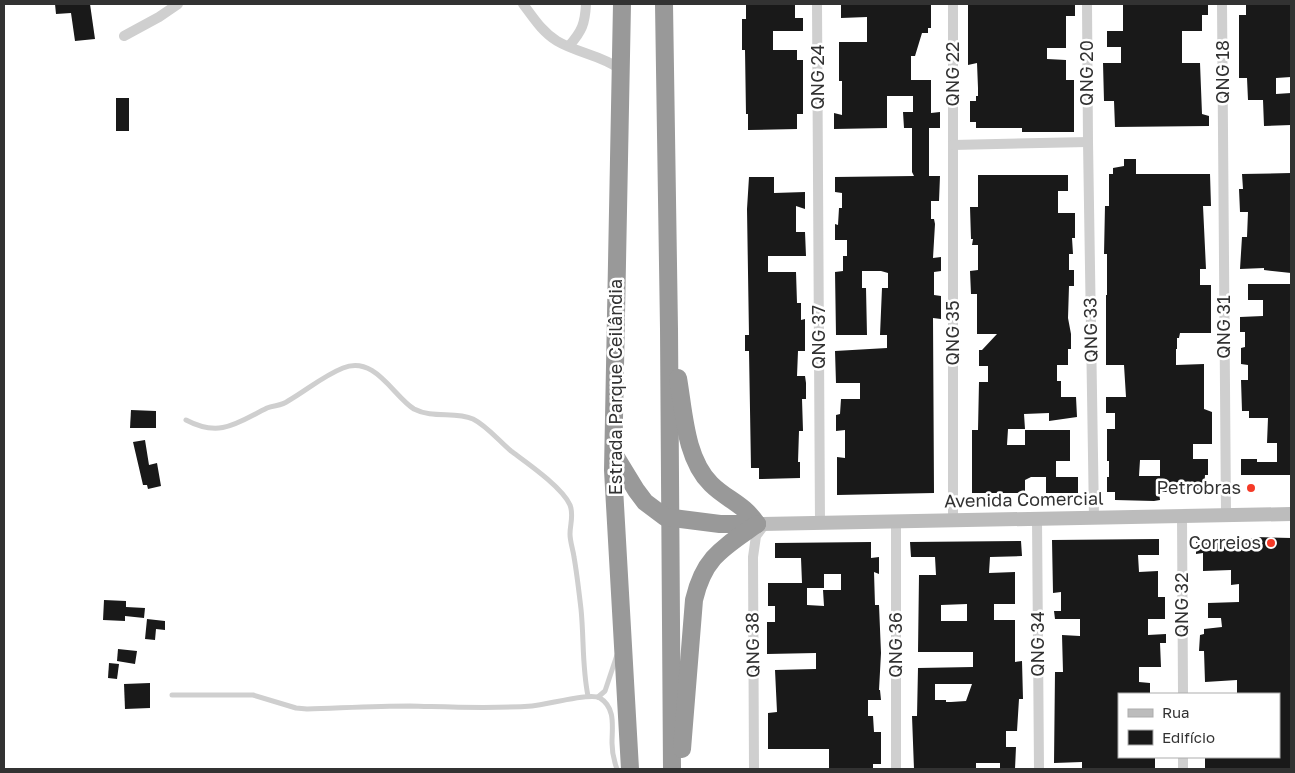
<svg xmlns="http://www.w3.org/2000/svg" width="1295" height="773" font-family="'Golos Text',sans-serif">
	<style>
		.building { fill: #191919; fill-rule: evenodd }
		.lines { fill: none; stroke-linecap: round; stroke-linejoin: round }
		.service { stroke: #cfcfcf; stroke-width: 5 }
		.minor { stroke: #cfcfcf; stroke-width: 10 }
		.secondary { stroke: #bcbcbc; stroke-width: 14 }
		.motorway { stroke: #999; stroke-width: 18 }
		.poi-dot { fill: #f53a27; stroke: #fff; stroke-width: 2 }
		.labels { text-anchor: middle; stroke-width: 5; stroke-linejoin: round; paint-order: stroke }
		.street-label { font-size: 18px; fill: #323232; stroke: #fff }
		.poi-label { font-size: 18px; fill: #323232; stroke: #fff; text-anchor: end }
	</style>
	<rect width="100%" height="100%" fill="#fff"/>
	<g class="building">
		<path d="M55,4H90L95,39L75,41L71,13L56,14Z"/>
		<path d="M746,4H795V18H803V31H773V50H797V60H803V114H797V129L748,130V114H746L745,50H742V19H746Z"/>
		<path d="M841,4H931V28H928V33H922L915,56H911V80H931V113L940,112V128H929V176H940L939,201H931V219H934L935,224L933,258L941,257V271L934,272V295L941,296V319L933,318L934,493L837,495V457L845,458V430L836,431V415L840,414L841,399H860V383H836L835,351L887,348V335H880L882,288H888V273L881,271H862V288H866L867,335H836L835,272L843,271V256H847V240H835V224L838,225L839,208H842V193L835,192V177L914,176L912,172V128H904L903,112H913V96H887V128L834,129V113L842,115V81H839V42H867V17L841,18Z"/>
		<path d="M968,4H1075V16H1066V48H1047V59L1066,60V80H1074V132H1022V128H976V122H970V101H976V96H978V88L977,63L968,65Z"/>
		<path d="M1123,4H1208V15H1202V31H1182V63H1200L1202,114L1209,116V126L1115,127L1114,101H1104L1103,63H1121V47H1107V31H1123Z"/>
		<path d="M1246,4H1291V77L1276,78V94L1291,93V125L1264,126L1263,100H1248L1247,78H1239V15H1246Z"/>
		<rect x="116" y="98" width="13" height="33"/>
		<path d="M1124,159H1136V174H1210L1211,206H1203L1206,269H1200V285H1211V333H1180L1179,338H1177V349H1176V365L1204,364V409L1212,412V444H1193V459H1208V475H1205L1204,491L1193,492V489H1167V492H1159L1160,500L1154,501L1115,500V492H1107V477H1109V461H1107V429H1115V413H1106V397H1126L1124,365H1106V295H1107V254H1104L1105,206H1109V174H1113V168L1124,166ZM1140,460H1160V476H1139Z"/>
		<path d="M1291,173V273L1264,270V268L1240,269L1242,237H1247L1248,212H1240L1239,189H1243L1242,174Z"/>
		<path d="M978,175H1068V191H1058V213H1075V238H1072L1073,254H1069V270H1074V286H1069L1068,318L1071,334V349H1068V365H1057V381H1061V397H1076L1077,417L1049,421V413L1024,414L1025,429H1008L1007,445H1025V430H1070V461H1056V477H1078V493H1046V477H1031L1025,480V493H972V430H978L979,382H988V366H979V350H982L997,334H977V294H971L970,271L978,270V245H972L973,239H971L970,207H978Z"/>
		<path d="M749,177H774V193L805,192V209L796,206V232H805L806,256H768V272H796L797,303H801V320L805,319V351H798L797,376H805L806,383V399H802L803,431H799L798,462H800V478L759,479V468H751L749,351H745V335H749L747,209Z"/>
		<path d="M1248,284H1291V475H1241V459H1257V462H1277V443H1267L1268,418H1249V411H1242L1241,380H1248V365L1241,364V348L1245,347V332H1240V317L1263,316V300H1248Z"/>
		<path d="M131,410L156,411V428H130Z"/>
		<path d="M145,440L149,465L157,463L161,486L148,489L147,485H143L133,442Z"/>
		<path d="M1256,537L1291,538V769H1205V757H1279V694H1237V680L1205,682L1204,651H1199L1200,635L1204,634V629L1222,627L1221,618H1208V603L1239,602V584L1231,585V570L1203,571V553L1196,554V539L1256,538Z"/>
		<path d="M1159,539V555H1138L1139,572L1158,571V597H1165V619H1148V635L1166,634V643H1160L1161,667H1139V682L1150,683V694H1119V757H1155V769H1082V762L1054,763L1055,672H1063L1062,635L1080,636V619H1055L1054,611H1061V592L1053,593L1052,540Z"/>
		<path d="M1021,541L1022,556L990,557L989,573L1015,572V604H994V620H1015V662L1022,661L1023,699H1019L1017,731H1006V747H1016L1015,769H1000V763H976V769H914L912,716H917L918,668L973,667V652H918L919,575H936L935,557H911L910,542ZM967,604V621H941V605ZM935,684H972L966,701L951,702H946V700H935Z"/>
		<path d="M871,542V558L879,557V574L874,572L875,605H879L881,653L879,690H880L881,700H868V716H873L874,732H881V764H873V769H829V749H768V713L777,712L775,670L816,669V653L767,654V622H775V606H768V583H802L801,558H775V543ZM824,574H841V590H823L824,606L807,605V588H824Z"/>
		<path d="M104,600L126,601V607L145,608L144,618L125,616V621L103,620Z"/>
		<path d="M147,619L165,621V630L156,629L155,640L145,639Z"/>
		<path d="M118,649L137,651L135,664L117,661Z"/>
		<path d="M109,663L119,664L117,679L108,678Z"/>
		<path d="M150,683V708L125,709L124,684Z"/>
	</g>
	<g class="lines">
		<g class="service">
			<path d="M186,420C220,438 237,423 267,408C274,405 282,406 288,401C307,390 323,376 343,368C375,355 393,396 414,409C433,419 455,411 473,419C487,426 499,441 511,451C527,463 562,487 570,505C574,515 570,524 570,534C570,542 573,549 574,557C577,574 579,592 581,609C584,638 582,667 588,696"/>
			<path d="M172,695H253L296,708L307,709C341,708 376,706 410,706C451,707 492,709 532,706C547,705 590,692 600,698C616,708 612,727 612,743C612,752 614,761 617,769"/>
			<path d="M598,697L605,691L617,655"/>
		</g>
		<g class="minor">
			<path d="M523,4C533,17 542,32 557,41C577,53 601,55 620,69"/>
			<path d="M817,4L820,523"/>
			<path d="M953,4V520"/>
			<path d="M1087,4L1088,142L1094,518"/>
			<path d="M1222,4L1226,515"/>
			<path d="M124,36L159,17L178,4"/>
			<path d="M569,46C582,31 585,24 586,4"/>
			<path d="M953,145L1088,142"/>
			<path d="M1182,516L1183,694"/>
			<path d="M1037,519L1039,769"/>
			<path d="M896,521V769"/>
			<path d="M1183,757V769"/>
			<path d="M754,769L753,557L756,536L765,524"/>
		</g>
		<path class="secondary" d="M757,524L1291,514"/>
		<g class="motorway">
			<path d="M622,4L613,470L630,769"/>
			<path d="M664,4L669,329L672,769"/>
			<path d="M678,378C684,412 685,458 711,484C727,500 743,503 757,524"/>
			<path d="M614,454L636,490L645,502L665,517L720,524H757"/>
			<path d="M682,749L694,600C704,557 723,548 757,524"/>
		</g>
	</g>
	<g class="poi-dot">
		<circle cx="1251" cy="488" r="5"/>
		<circle cx="1271" cy="543" r="5"/>
	</g>
	<g class="labels">
		<g class="street-label">
			<text transform="translate(1223 72) rotate(-90)" y="6">QNG 18</text>
			<text transform="translate(1087 73) rotate(-90)" y="6">QNG 20</text>
			<text transform="translate(953 74) rotate(-90)" y="6">QNG 22</text>
			<text transform="translate(818 77) rotate(-90)" y="6">QNG 24</text>
			<text transform="translate(1224 327) rotate(-90)" y="6">QNG 31</text>
			<text transform="translate(1091 330) rotate(-91)" y="6">QNG 33</text>
			<text transform="translate(953 333) rotate(-90)" y="6">QNG 35</text>
			<text transform="translate(819 337) rotate(-90)" y="6">QNG 37</text>
			<text transform="translate(616 387) rotate(-90)" y="6">Estrada Parque Ceilândia</text>
			<text transform="translate(1024 500) rotate(-1)" y="6">Avenida Comercial</text>
			<text transform="translate(1182 605) rotate(-90)" y="6">QNG 32</text>
			<text transform="translate(1038 644) rotate(-90)" y="6">QNG 34</text>
			<text transform="translate(753 645) rotate(-91)" y="6">QNG 38</text>
			<text transform="translate(896 645) rotate(-90)" y="6">QNG 36</text>
		</g>
		<g class="poi-label">
			<text x="1241" y="494">Petrobras</text>
			<text x="1261" y="549">Correios</text>
		</g>
	</g>
	<rect width="1295" height="773" fill="none" stroke="#323232" stroke-width="10"/>
	<rect x="1118" y="693" width="162" height="65" fill="#ffffff" stroke="#adadad"/>
	<rect x="1128" y="709" width="25" height="8" fill="#bcbcbc" stroke="#adadad"/>
	<text x="1162" y="718" font-size="15" fill="#323232">Rua</text>
	<rect x="1128" y="730" width="25" height="15" fill="#191919" stroke="#adadad"/>
	<text x="1162" y="743" font-size="15" fill="#323232">Edifício</text>
</svg>
